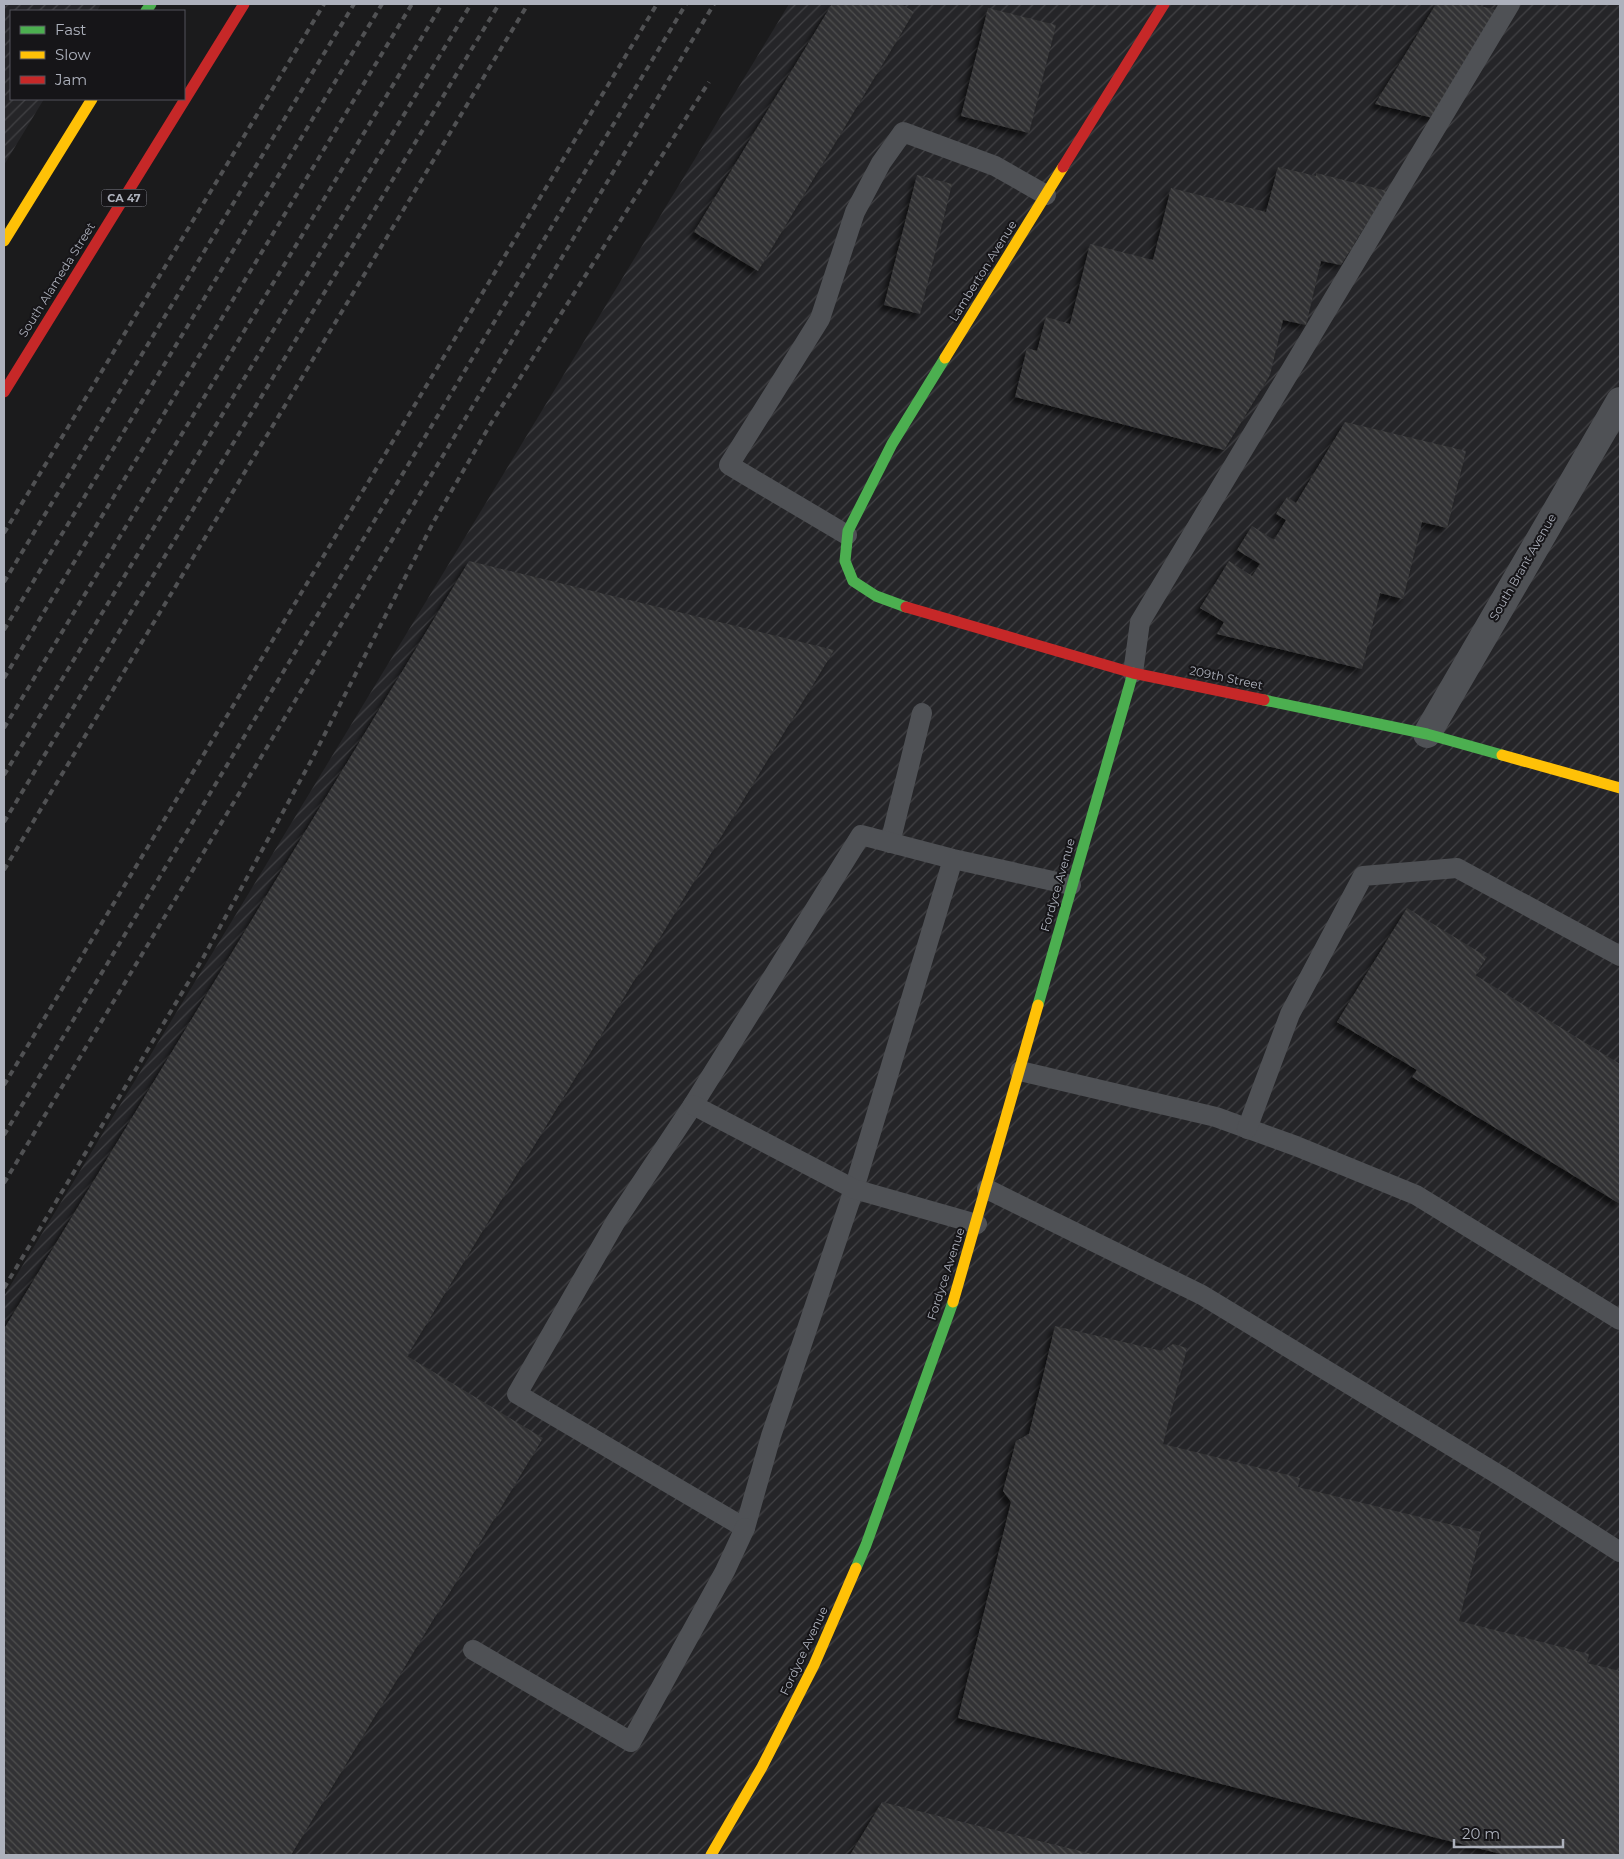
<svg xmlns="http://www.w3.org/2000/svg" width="1624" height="1859" font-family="Montserrat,sans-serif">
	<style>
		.industrial { fill: url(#industrial-furrows) }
		.building { fill: url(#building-back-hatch); filter: url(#shadow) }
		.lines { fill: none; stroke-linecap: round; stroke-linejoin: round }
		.lane { stroke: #4f5155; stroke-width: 20 }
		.street { stroke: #4f5155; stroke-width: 28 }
		.fast { stroke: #4caf50; stroke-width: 11 }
		.slow { stroke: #ffc107; stroke-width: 11 }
		.jam { stroke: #c62828; stroke-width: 11 }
		.rail { stroke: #505153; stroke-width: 4; stroke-dasharray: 6 5; stroke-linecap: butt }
		.labels { text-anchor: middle; stroke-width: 4; stroke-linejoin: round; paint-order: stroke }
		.shield { fill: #161518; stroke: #80828b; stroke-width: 1 }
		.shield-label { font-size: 11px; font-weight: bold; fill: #adb1bc }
		.street-label { font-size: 12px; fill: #adb1bc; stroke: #161518 }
	</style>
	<defs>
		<pattern id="industrial-furrows" width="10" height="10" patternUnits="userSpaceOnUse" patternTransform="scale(1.25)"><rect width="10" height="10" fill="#252528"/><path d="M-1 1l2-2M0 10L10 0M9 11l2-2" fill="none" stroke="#424245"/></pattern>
		<pattern id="building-back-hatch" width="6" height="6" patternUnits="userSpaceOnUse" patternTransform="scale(1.25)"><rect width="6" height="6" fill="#333334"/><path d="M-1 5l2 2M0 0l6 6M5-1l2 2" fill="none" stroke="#4e4e4f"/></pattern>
		<filter id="shadow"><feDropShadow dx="-4.5" dy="4.5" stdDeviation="2.5" flood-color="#0009"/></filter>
	</defs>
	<rect width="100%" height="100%" fill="#1b1b1c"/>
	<g class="industrial">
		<path d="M4,4H101L97,11H11V99H44L4,165Z"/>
		<path d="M789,4H1620V1855H4V1296Z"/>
	</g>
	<g class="building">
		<path d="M832,4H901L914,12L758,271L694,232Z"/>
		<path d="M1436,4H1473L1499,11L1433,118L1375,104Z"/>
		<path d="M988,8L1056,25L1029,133L961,116Z"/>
		<path d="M1278,167L1316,176V173L1387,191L1341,265L1321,261L1306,325L1283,320L1270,375L1224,450L1015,397L1027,348L1037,351L1046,317L1070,324L1090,244L1153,260L1171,188L1266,212Z"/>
		<path d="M917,175L952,184L920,314L884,305Z"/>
		<path d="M1345,422L1466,451L1447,528L1422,522L1403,599L1380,593L1362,669L1217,634L1224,622L1200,608L1229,561L1252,576L1260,564L1237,550L1252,526L1274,540L1286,520L1276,514L1287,497L1296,503Z"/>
		<path d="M469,561L834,650L407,1356L543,1438L291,1855H4V1329Z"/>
		<path d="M1407,908L1487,957L1475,975L1620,1064V1204L1412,1077L1417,1070L1337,1022Z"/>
		<path d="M1055,1326L1162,1351L1173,1344L1187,1348L1163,1444L1300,1478L1298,1487L1481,1532L1459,1621L1589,1654L1587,1663L1620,1671V1855H1500L1501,1854L958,1718L1011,1502L1003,1491L1016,1441L1029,1434Z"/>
		<path d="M882,1802L1096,1855H850Z"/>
	</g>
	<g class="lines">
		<g class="lane">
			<path d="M847,535L729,465L820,319L855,212L881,163L903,132L995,166L1046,195"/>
			<path d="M1133,673L1140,622L1510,4"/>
			<path d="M890,843L922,713"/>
			<path d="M953,859L854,1189L771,1436L745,1528L517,1394L616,1221L693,1105L861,835L953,859L1071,885"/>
			<path d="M1020,1071L1216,1117L1296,1146L1416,1195L1620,1320"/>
			<path d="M693,1105L854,1189L977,1224"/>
			<path d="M1247,1129L1290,1014L1363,876L1457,868L1620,956"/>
			<path d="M987,1189L1202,1295L1504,1478L1620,1552"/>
			<path d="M473,1650L631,1742L725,1571L745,1528"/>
		</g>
		<path class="street" d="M1427,734L1620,401"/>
		<g class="fast">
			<path d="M146,11L151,4"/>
			<path d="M906,607L876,596L853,581L845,561L848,531L892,444L945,358"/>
			<path d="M1264,700L1427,734L1502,755"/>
			<path d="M1038,1005L1133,673"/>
			<path d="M856,1568L866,1545L953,1302"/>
		</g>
		<g class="slow">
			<path d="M4,241L92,99"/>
			<path d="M945,358L1063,167"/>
			<path d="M1502,755L1620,788"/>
			<path d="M953,1302L1038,1005"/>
			<path d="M711,1855L762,1767L814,1665L856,1568"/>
		</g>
		<g class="jam">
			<path d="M1063,167L1164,4"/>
			<path d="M4,392L244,4"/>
			<path d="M906,607L1133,673L1264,700"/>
		</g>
		<g class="rail">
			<path d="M4,533L324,4"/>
			<path d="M4,582L354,4"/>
			<path d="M4,630L382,4"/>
			<path d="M4,678L412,4"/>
			<path d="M4,728L442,4"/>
			<path d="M4,775L471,4"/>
			<path d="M4,822L499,4"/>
			<path d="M4,870L528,4"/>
			<path d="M4,1085L657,4"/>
			<path d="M4,1135L686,4"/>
			<path d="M4,1183L444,454L714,4"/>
			<path d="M4,1288L203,958L312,759L434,521L490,425L709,82"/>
		</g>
	</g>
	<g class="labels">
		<rect class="shield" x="101.5" y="189.5" width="45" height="17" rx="4"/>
		<g class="shield-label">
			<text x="124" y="202">CA 47</text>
		</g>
		<g class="street-label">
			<text transform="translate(983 271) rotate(-58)" y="4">Lamberton Avenue</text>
			<text transform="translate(57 280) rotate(-58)" y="4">South Alameda Street</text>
			<text transform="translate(1523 567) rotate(-60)" y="4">South Brant Avenue</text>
			<text transform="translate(1226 678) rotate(12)" y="4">209th Street</text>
			<text transform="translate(1058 885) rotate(-74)" y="4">Fordyce Avenue</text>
			<text transform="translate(946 1274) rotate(-72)" y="4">Fordyce Avenue</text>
			<text transform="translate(804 1651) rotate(-65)" y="4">Fordyce Avenue</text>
		</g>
	</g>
	<rect width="1624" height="1859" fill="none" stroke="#adb1bc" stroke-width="10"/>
	<rect x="10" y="10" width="175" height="90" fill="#161518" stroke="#52535a"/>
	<rect x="20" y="26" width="25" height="8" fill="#4caf50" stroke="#52535a"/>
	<text x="55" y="35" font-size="15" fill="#adb1bc">Fast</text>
	<rect x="20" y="51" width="25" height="8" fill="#ffc107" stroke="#52535a"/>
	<text x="55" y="60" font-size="15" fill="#adb1bc">Slow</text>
	<rect x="20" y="76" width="25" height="8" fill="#c62828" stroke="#52535a"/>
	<text x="55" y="85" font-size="15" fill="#adb1bc">Jam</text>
	<path d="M1454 1839v8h109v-8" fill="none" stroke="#adb1bc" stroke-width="2.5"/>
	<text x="1462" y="1839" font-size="15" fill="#adb1bc" stroke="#161518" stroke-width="4" paint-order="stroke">20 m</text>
</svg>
